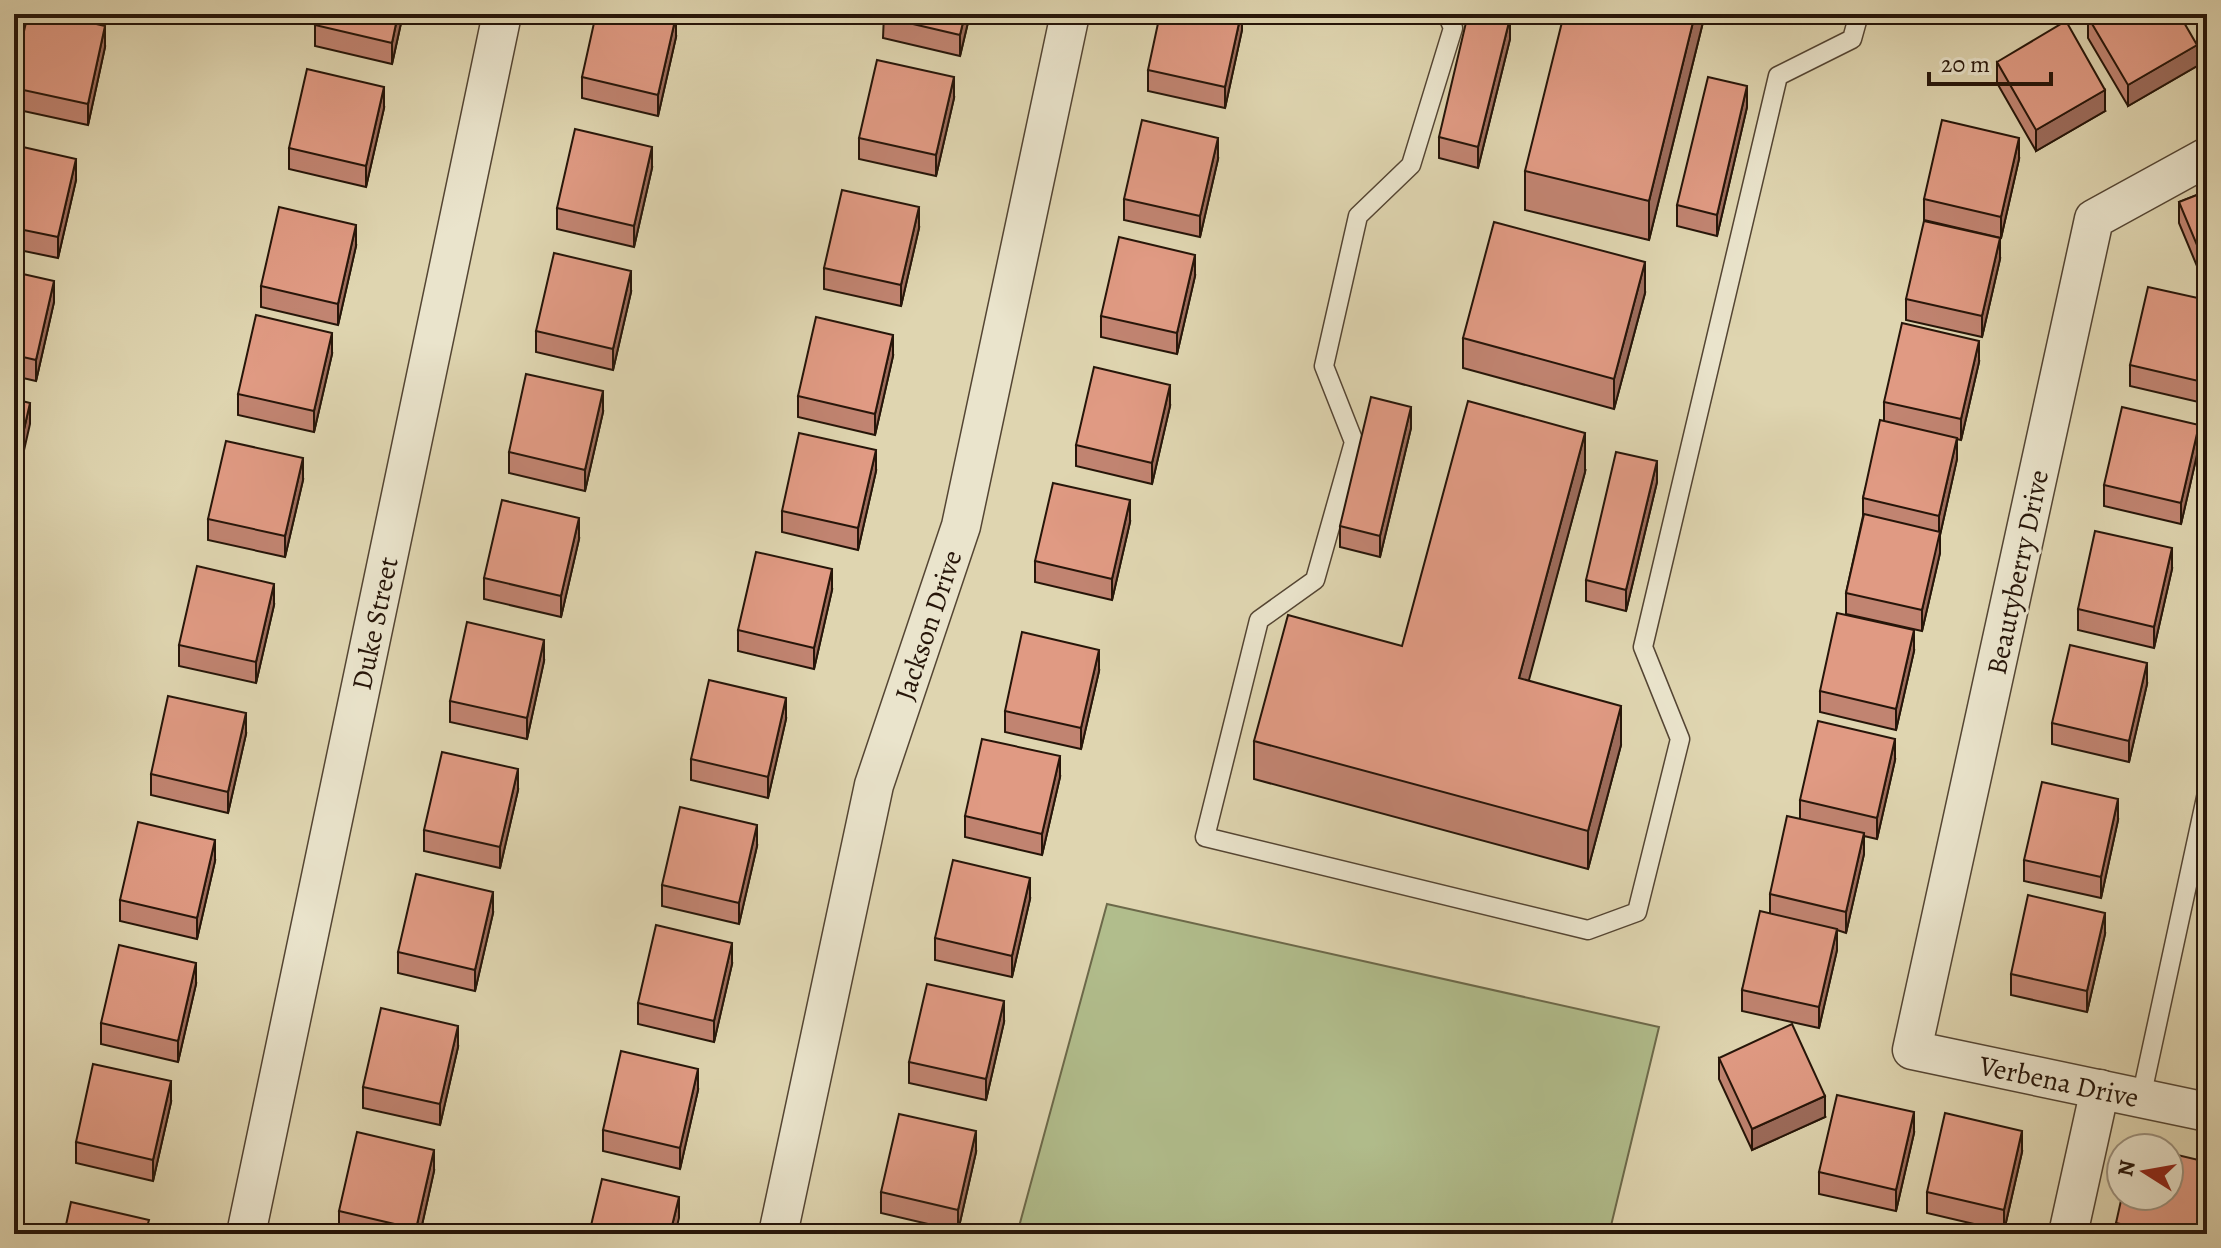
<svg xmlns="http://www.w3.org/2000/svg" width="2221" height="1248" font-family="Alegreya,serif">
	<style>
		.green { fill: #b1bd8c; stroke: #6c694a; stroke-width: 2 }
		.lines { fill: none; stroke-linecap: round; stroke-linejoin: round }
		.lane-casing { stroke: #544533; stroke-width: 21 }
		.street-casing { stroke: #544533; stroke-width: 41 }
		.lane { stroke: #eae4cc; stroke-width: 18 }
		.street { stroke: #eae4cc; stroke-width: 38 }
		.wall { fill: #c18471; stroke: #261509; stroke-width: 2 }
		.shaded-wall { fill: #9d6c5c; stroke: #261509; stroke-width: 2 }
		.building { fill: #e09a83; stroke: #261509; stroke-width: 2 }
		.labels { text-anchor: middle; stroke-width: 6; stroke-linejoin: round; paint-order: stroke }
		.street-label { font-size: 28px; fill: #261509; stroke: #eae4cc }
	</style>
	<rect width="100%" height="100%" fill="#dfd5b0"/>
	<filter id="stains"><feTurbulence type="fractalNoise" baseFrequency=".0025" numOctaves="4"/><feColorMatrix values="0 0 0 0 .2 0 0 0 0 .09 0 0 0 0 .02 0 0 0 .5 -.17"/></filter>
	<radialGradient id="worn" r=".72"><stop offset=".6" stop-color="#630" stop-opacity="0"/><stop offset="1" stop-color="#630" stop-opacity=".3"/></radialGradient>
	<path class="green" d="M1107,904L1659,1027L1609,1234H1017Z"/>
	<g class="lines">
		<defs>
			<g id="lane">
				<path d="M1447,14L1453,28L1411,165L1358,216L1324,366L1354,442L1315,580L1259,620L1205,837L1588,930L1637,912L1680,739L1643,647L1778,76L1852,39L1859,14"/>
				<path d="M2141,1098L2207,793"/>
			</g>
			<g id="street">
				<path id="s1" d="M2207,157L2094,219L1912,1050L2207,1112"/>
				<path id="s2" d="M246,1234L502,14"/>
				<path id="s3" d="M778,1234L874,785L961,526L1070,14"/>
				<path d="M2068,1234L2100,1089"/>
			</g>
		</defs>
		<use href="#lane" class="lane-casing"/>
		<use href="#street" class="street-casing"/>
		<use href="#lane" class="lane"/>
		<use href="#street" class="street"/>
	</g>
	<g class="wall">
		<path d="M403,14L392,64L315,46V25Z"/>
		<path d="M884,14H970L960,56L883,38Z"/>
		<path d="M1242,14V30L1225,108L1148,91V70Z"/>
		<path d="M1705,14L1649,240L1525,210V171Z"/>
		<path d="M1789,14H1811L1810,19Z"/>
		<path d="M2199,14H2207V27Z"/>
		<path d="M2088,17L2197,66L2128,106L2088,38Z"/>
		<path d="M676,37L658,116L582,98V77Z"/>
		<path d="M1510,39L1478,168L1439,158V137Z"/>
		<path d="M105,47L88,125L14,109V74Z"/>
		<path d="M1997,62L2105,111L2036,151L1997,83Z"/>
		<path d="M954,98L936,176L859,159V138Z"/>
		<path d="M1747,107L1717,236L1677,226V205Z"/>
		<path d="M384,108L366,187L289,169V148Z"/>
		<path d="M14,145L76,180L58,258L14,249Z"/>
		<path d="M1218,159L1200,237L1124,220V199Z"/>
		<path d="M2019,159L2001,238L1924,220V199Z"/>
		<path d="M652,168L634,247L557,229V208Z"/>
		<path d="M2207,191V290L2179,223V202Z"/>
		<path d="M919,228L901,306L824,289V268Z"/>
		<path d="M356,246L338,325L261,307V286Z"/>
		<path d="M2000,259L1982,337L1906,320V299Z"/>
		<path d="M14,272L54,302L36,381L14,376Z"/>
		<path d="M1195,276L1177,354L1101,337V316Z"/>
		<path d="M631,292L613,370L536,352V331Z"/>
		<path d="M1645,293L1614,409L1463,368V338Z"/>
		<path d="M2207,300V404L2130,386V365Z"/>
		<path d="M332,354L314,432L238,415V394Z"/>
		<path d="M893,356L875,435L798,417V396Z"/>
		<path d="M1979,362L1961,440L1957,439V459L1940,535V553L1922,631L1846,614V593L1863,516V498L1884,421V402Z"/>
		<path d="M1170,406L1152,484L1076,466V445Z"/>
		<path d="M603,412L585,491L509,473V452Z"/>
		<path d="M1411,428L1380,557L1340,547V526Z"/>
		<path d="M2199,446L2181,524L2104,506V485Z"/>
		<path d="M876,471L858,550L782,532V511Z"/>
		<path d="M1585,472L1528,681L1621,745L1588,869L1254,779V741L1402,646Z"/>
		<path d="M303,480L285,557L208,540V519Z"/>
		<path d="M1657,482L1626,611L1586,601V580Z"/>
		<path d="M1130,522L1112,600L1035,582V561Z"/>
		<path d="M579,539L561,617L484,599V578Z"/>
		<path d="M2172,569L2154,648L2078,630V609Z"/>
		<path d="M832,590L814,669L738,651V630Z"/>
		<path d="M274,605L256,683L179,666V645Z"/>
		<path d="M1914,651L1896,730L1820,712V691Z"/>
		<path d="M544,661L527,739L450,722V701Z"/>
		<path d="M1099,671L1081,749L1005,732V711Z"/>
		<path d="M2147,684L2129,762L2052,744V723Z"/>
		<path d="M786,719L768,798L691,780V759Z"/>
		<path d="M246,734L228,813L151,795V774Z"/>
		<path d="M1895,760L1877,839L1864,836V854L1846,933L1837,930V950L1819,1028L1742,1011V990L1770,913V894L1800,819V800Z"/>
		<path d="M1060,777L1042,855L965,837V816Z"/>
		<path d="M518,790L500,868L424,851V830Z"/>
		<path d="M2118,820L2101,898L2024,881V860Z"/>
		<path d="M757,846L739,924L662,906V885Z"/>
		<path d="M215,861L197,939L120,921V900Z"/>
		<path d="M1030,899L1012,977L935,960V938Z"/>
		<path d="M493,913L475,991L398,973V952Z"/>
		<path d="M2105,934L2087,1012L2011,995V974Z"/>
		<path d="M732,964L714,1042L638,1024V1003Z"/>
		<path d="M196,984L178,1062L101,1044V1023Z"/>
		<path d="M1004,1022L986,1100L909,1083V1062Z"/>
		<path d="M458,1047L440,1125L363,1108V1087Z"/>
		<path d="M1719,1058L1825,1117L1752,1150L1719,1079Z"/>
		<path d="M698,1090L680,1169L603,1151V1130Z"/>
		<path d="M171,1102L153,1181L76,1163V1142Z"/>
		<path d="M1914,1133L1896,1211L1819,1194V1172Z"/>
		<path d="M976,1152L958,1231L881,1213V1192Z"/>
		<path d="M2022,1152L2004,1231L1927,1213V1192Z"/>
		<path d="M434,1171L420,1234H349L339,1232V1211Z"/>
		<path d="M2116,1223L2199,1234H2116Z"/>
	</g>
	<g class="shaded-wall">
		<path d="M398,14H403L392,64V43Z"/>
		<path d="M965,14H970L960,56V35Z"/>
		<path d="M1241,14H1242V30L1225,108V87Z"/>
		<path d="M1695,14H1705L1649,240V201Z"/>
		<path d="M676,16V37L658,116V95Z"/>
		<path d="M1510,18V39L1478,168V147Z"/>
		<path d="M105,26V47L88,125V104Z"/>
		<path d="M2197,45V66L2128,106V85Z"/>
		<path d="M954,77V98L936,176V155Z"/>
		<path d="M1747,86V107L1717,236V215Z"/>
		<path d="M384,87V108L366,187V166Z"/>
		<path d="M2105,90V111L2036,151V130Z"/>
		<path d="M1218,138V159L1200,237V216Z"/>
		<path d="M2019,138V159L2001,238V217Z"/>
		<path d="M652,147V168L634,247V226Z"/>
		<path d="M76,159V180L58,258V237Z"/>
		<path d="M919,207V228L901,306V285Z"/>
		<path d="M356,225V246L338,325V304Z"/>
		<path d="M2000,238V259L1982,337V316Z"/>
		<path d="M1195,255V276L1177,354V333Z"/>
		<path d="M1645,262V293L1614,409V379Z"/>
		<path d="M631,271V292L613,370V349Z"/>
		<path d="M54,281V302L36,381V360Z"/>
		<path d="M332,333V354L314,432V411Z"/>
		<path d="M893,335V356L875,435V414Z"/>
		<path d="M1979,341V362L1961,440V419Z"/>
		<path d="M1170,385V406L1152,484V463Z"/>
		<path d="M603,391V412L585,491V470Z"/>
		<path d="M30,403V424L14,494V473Z"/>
		<path d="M1411,407V428L1380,557V536Z"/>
		<path d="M2199,425V446L2181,524V503Z"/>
		<path d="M1585,433V472L1519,717V678Z"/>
		<path d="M1957,438V459L1940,535V553L1922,631V610L1939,533V516Z"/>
		<path d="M876,450V471L858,550V528Z"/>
		<path d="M303,458V480L285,557V536Z"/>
		<path d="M1657,461V482L1626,611V590Z"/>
		<path d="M1130,500V522L1112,600V579Z"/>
		<path d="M579,518V539L561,617V596Z"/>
		<path d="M2172,548V569L2154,648V627Z"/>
		<path d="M832,569V590L814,669V648Z"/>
		<path d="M274,584V605L256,683V662Z"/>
		<path d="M1914,630V651L1896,730V709Z"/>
		<path d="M544,640V661L527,739V718Z"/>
		<path d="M1099,650V671L1081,749V728Z"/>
		<path d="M2147,663V684L2129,762V741Z"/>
		<path d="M786,698V719L768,798V777Z"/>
		<path d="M1621,706V745L1588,869V831Z"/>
		<path d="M246,713V734L228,813V792Z"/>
		<path d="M1895,739V760L1877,839V818Z"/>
		<path d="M1060,756V777L1042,855V834Z"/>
		<path d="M518,769V790L500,868V847Z"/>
		<path d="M2118,799V820L2101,898V877Z"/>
		<path d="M757,825V846L739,924V903Z"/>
		<path d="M1864,833V854L1846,933V912Z"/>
		<path d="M215,840V861L197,939V918Z"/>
		<path d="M1030,878V899L1012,977V956Z"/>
		<path d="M493,892V913L475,991V970Z"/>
		<path d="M2105,913V934L2087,1012V991Z"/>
		<path d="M1837,929V950L1819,1028V1007Z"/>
		<path d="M732,943V964L714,1042V1021Z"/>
		<path d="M196,963V984L178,1062V1041Z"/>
		<path d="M1004,1001V1022L986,1100V1079Z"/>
		<path d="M458,1026V1047L440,1125V1104Z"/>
		<path d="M698,1069V1090L680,1169V1148Z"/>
		<path d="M171,1081V1102L153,1181V1160Z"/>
		<path d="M1825,1096V1117L1752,1150V1129Z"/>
		<path d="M1914,1112V1133L1896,1211V1190Z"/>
		<path d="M976,1131V1152L958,1231V1210Z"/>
		<path d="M2022,1131V1152L2004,1231V1210Z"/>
		<path d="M434,1150V1171L420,1234H416V1229Z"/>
		<path d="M2207,1178V1199L2199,1234H2195Z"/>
		<path d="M679,1197V1218L675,1234H670Z"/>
	</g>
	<g class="building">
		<path d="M28,14H53L105,26L88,104L14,88V74Z"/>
		<path d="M317,14H398L392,43L315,25Z"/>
		<path d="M596,14H667L676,16L658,95L582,77Z"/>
		<path d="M884,14H965L960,35L883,17Z"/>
		<path d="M1160,14H1241L1225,87L1148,70Z"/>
		<path d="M1468,14H1494L1510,18L1478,147L1439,137Z"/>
		<path d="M1564,14H1695L1649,201L1525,171Z"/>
		<path d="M2093,14H2179L2197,45L2128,85L2088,17Z"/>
		<path d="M2066,21L2105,90L2036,130L1997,62Z"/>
		<path d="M877,60L954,77L936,155L859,138Z"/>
		<path d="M307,69L384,87L366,166L289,148Z"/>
		<path d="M1708,77L1747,86L1717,215L1677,205Z"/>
		<path d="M1142,120L1218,138L1200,216L1124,199Z"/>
		<path d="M1942,120L2019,138L2001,217L1924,199Z"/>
		<path d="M575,129L652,147L634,226L557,208Z"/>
		<path d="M14,145L76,159L58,237L14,228Z"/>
		<path d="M842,190L919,207L901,285L824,268Z"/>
		<path d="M2207,191V269L2179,202Z"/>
		<path d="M279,207L356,225L338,304L261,286Z"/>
		<path d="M1924,221L2000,238L1982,316L1906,299Z"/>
		<path d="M1494,222L1645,262L1614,379L1463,338Z"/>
		<path d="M1119,237L1195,255L1177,333L1101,316Z"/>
		<path d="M554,253L631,271L613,349L536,331Z"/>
		<path d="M14,272L54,281L36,360L14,355Z"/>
		<path d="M2148,287L2207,300V383L2130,365Z"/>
		<path d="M256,315L332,333L314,411L238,394Z"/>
		<path d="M816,317L893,335L875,414L798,396Z"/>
		<path d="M1902,323L1979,341L1961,419L1884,402Z"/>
		<path d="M1094,367L1170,385L1152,463L1076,445Z"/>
		<path d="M526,374L603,391L585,470L509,452Z"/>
		<path d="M1371,397L1411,407L1380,536L1340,526Z"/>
		<path d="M14,399L30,403L14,473Z"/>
		<path d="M1468,401L1585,433L1519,678L1621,706L1588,831L1254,741L1288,615L1402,646Z"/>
		<path d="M2122,407L2199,425L2181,503L2104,485Z"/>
		<path d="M1880,420L1957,438L1939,516L1863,498Z"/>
		<path d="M799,433L876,450L858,528L782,511Z"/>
		<path d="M226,441L303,458L285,536L208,519Z"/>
		<path d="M1616,452L1657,461L1626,590L1586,580Z"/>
		<path d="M1053,483L1130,500L1112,579L1035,561Z"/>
		<path d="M502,500L579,518L561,596L484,578Z"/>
		<path d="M1864,514L1940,532L1922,610L1846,593Z"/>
		<path d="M2095,531L2172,548L2154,627L2078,609Z"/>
		<path d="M756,552L832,569L814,648L738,630Z"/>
		<path d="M197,566L274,584L256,662L179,645Z"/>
		<path d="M1837,613L1914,630L1896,709L1820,691Z"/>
		<path d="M467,622L544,640L527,718L450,701Z"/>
		<path d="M1022,632L1099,650L1081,728L1005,711Z"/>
		<path d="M2070,645L2147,663L2129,741L2052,723Z"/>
		<path d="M709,680L786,698L768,777L691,759Z"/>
		<path d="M168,696L246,713L228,792L151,774Z"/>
		<path d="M1818,721L1895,739L1877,818L1800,800Z"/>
		<path d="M982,739L1060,756L1042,834L965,816Z"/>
		<path d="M442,752L518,769L500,847L424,830Z"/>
		<path d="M2042,782L2118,799L2101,877L2024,860Z"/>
		<path d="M680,807L757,825L739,903L662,885Z"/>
		<path d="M1787,816L1864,833L1846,912L1770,894Z"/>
		<path d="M138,822L215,840L197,918L120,900Z"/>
		<path d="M953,860L1030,878L1012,956L935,938Z"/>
		<path d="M416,874L493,892L475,970L398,952Z"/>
		<path d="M2028,895L2105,913L2087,991L2011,974Z"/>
		<path d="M1760,911L1837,929L1819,1007L1742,990Z"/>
		<path d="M656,925L732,943L714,1021L638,1003Z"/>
		<path d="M119,945L196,963L178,1041L101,1023Z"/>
		<path d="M927,984L1004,1001L986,1079L909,1062Z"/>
		<path d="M381,1008L458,1026L440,1104L363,1087Z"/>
		<path d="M1792,1024L1825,1096L1752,1129L1719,1058Z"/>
		<path d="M621,1051L698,1069L680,1148L603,1130Z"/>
		<path d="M93,1064L171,1081L153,1160L76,1142Z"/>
		<path d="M1837,1095L1914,1112L1896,1190L1819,1172Z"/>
		<path d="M1945,1113L2022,1131L2004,1210L1927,1192Z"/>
		<path d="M899,1114L976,1131L958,1210L881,1192Z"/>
		<path d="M357,1132L434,1150L416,1229L339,1211Z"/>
		<path d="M2134,1145L2147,1148H2133Z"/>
		<path d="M2169,1153L2207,1162V1178L2195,1234H2164L2116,1223L2122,1196H2169Z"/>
		<path d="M602,1179L679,1197L670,1234H589Z"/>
		<path d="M71,1202L149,1220L145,1234H64Z"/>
	</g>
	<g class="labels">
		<g class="street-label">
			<text transform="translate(2017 572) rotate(-78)" y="10">Beautyberry Drive</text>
			<text dy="10" stroke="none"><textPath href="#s2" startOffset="624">Duke Street</textPath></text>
			<text dy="10" stroke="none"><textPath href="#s3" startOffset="628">Jackson Drive</textPath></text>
			<text dy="10" stroke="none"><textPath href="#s1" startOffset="1130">Verbena Drive</textPath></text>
		</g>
	</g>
	<rect width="2221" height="1248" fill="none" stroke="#dfd5b0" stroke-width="48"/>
	<rect x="16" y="16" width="2189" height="1216" fill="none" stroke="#261509" stroke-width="4"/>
	<rect x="24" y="24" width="2173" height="1200" fill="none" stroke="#261509" stroke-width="2"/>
	<g transform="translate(2145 1172) rotate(281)"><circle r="38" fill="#eae4cc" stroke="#9c917e" stroke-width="2"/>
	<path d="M0-6L14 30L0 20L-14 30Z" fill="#8f2418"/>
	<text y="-12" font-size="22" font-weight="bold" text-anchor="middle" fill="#261509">N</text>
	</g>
	<path d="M1929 72v12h122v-12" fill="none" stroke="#261509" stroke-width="4"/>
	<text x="1941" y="72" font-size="24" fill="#261509" stroke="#eae4cc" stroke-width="6" paint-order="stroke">20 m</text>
	<rect width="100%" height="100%" filter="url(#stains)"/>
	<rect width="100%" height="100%" fill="url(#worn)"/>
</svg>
